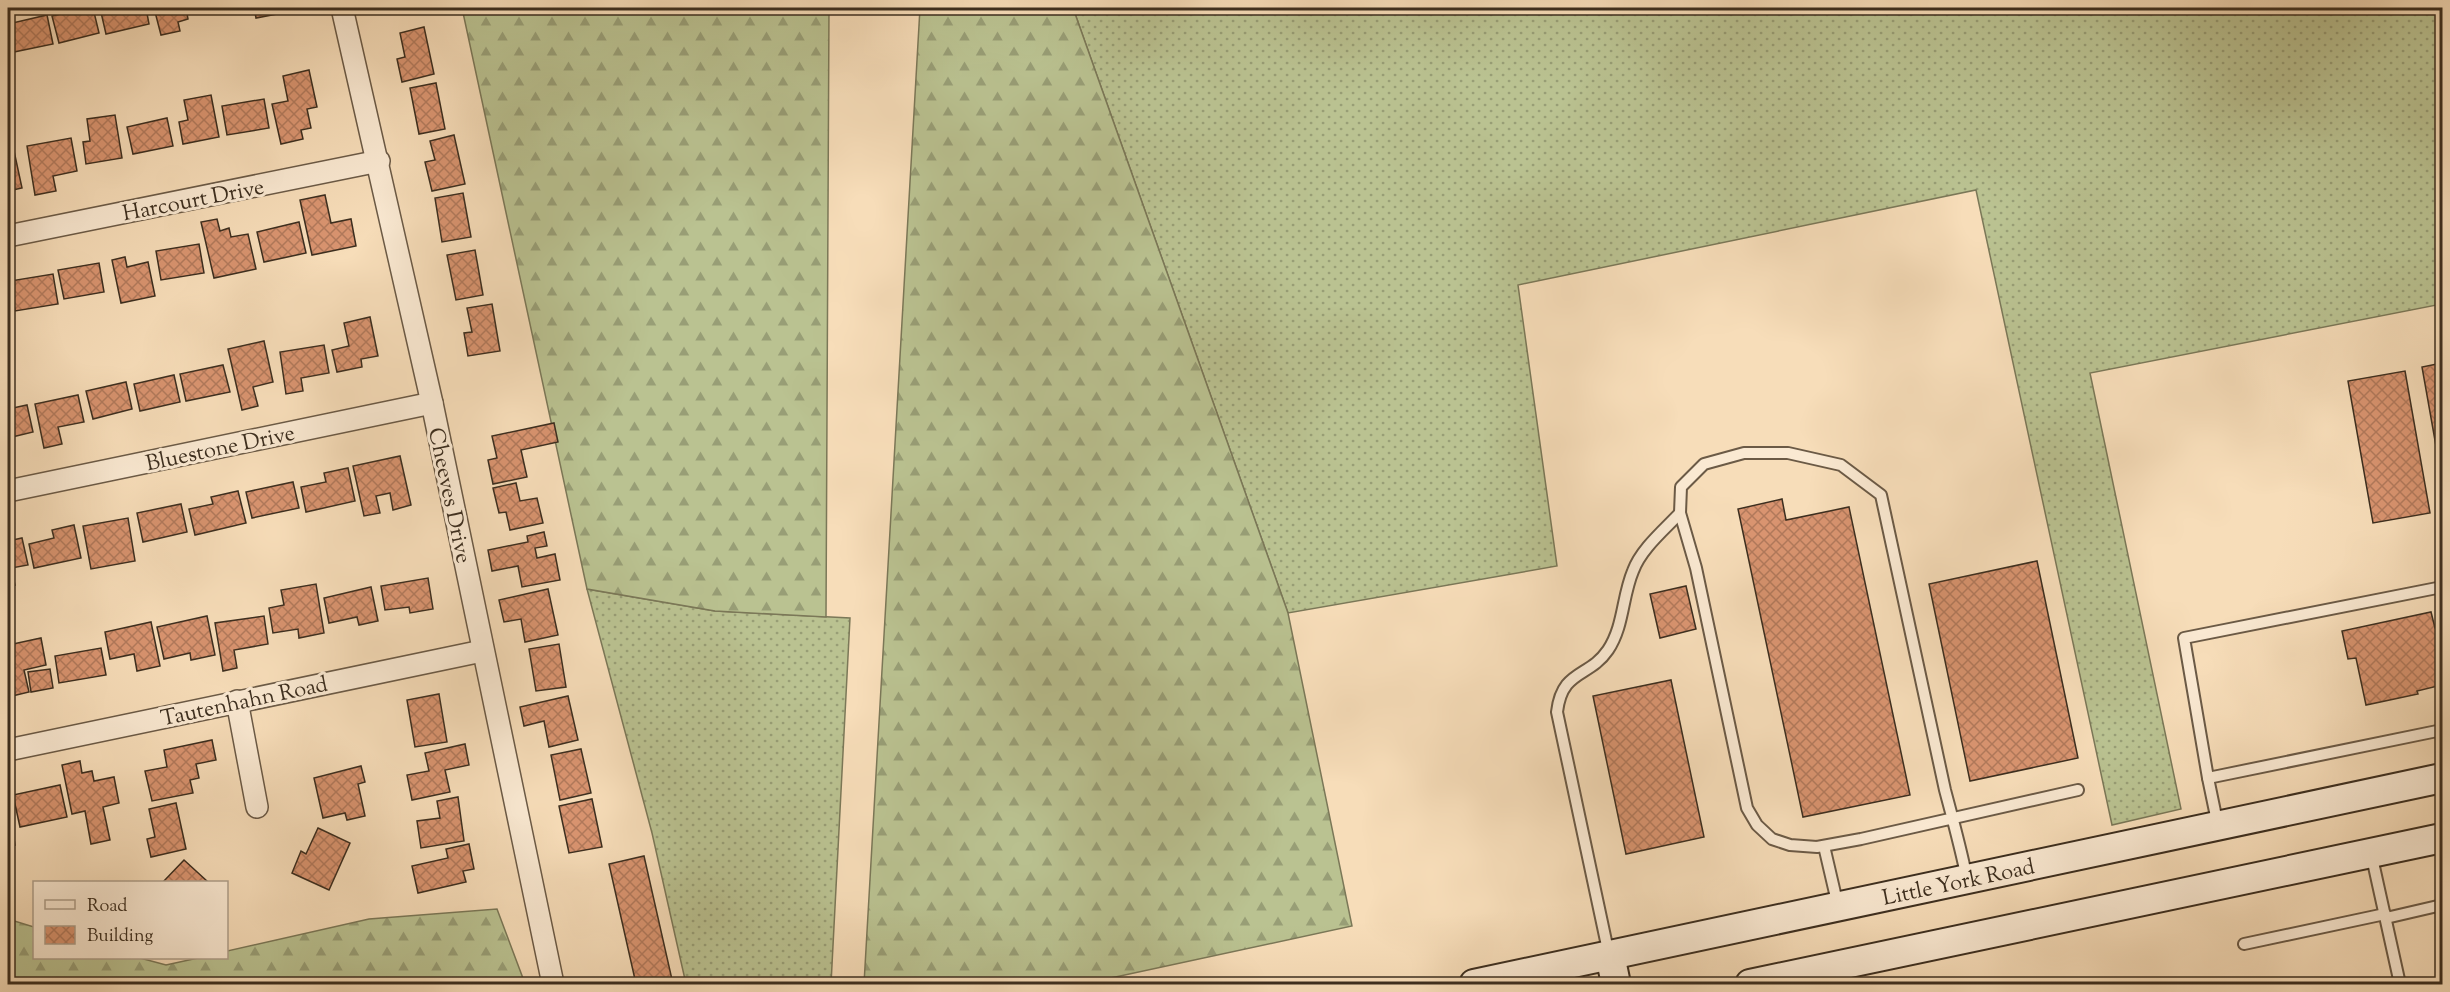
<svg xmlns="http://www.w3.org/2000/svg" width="2450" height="992" font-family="'Sorts Mill Goudy',serif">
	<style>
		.grass { fill: url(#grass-dots); stroke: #7b7858; stroke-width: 1.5 }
		.forest { fill: url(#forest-firs); stroke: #7b7858; stroke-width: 1.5 }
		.building { fill: url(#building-cross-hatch); stroke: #3c2e1f; stroke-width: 1.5 }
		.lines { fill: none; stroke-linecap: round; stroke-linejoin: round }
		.lane-casing { stroke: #6b5a46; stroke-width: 14 }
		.street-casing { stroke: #6b5a46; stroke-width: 24 }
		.secondary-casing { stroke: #3c2e1f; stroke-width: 32 }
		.lane { stroke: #fae9d2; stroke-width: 10 }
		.street { stroke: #fae9d2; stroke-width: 21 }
		.secondary { stroke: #fae9d2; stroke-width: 28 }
		.labels { text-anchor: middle; stroke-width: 6; stroke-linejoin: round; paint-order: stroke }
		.street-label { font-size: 22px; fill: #3c2e1f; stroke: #fae9d2 }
	</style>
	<defs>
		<pattern id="grass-dots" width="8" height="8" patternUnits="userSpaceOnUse" patternTransform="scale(1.5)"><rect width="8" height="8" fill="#bac291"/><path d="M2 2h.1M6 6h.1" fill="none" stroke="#989e76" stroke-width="1.8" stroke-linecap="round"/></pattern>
		<pattern id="forest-firs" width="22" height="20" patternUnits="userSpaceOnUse" patternTransform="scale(1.5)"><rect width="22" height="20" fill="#bac291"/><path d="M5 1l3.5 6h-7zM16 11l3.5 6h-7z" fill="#989e76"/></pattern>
		<pattern id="building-cross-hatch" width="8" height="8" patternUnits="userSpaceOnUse" patternTransform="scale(1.5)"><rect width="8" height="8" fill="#d99470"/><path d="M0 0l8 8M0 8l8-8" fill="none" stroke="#b1795b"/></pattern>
	</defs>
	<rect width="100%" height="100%" fill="#f7ddb9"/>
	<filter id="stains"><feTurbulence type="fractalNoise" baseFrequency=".00333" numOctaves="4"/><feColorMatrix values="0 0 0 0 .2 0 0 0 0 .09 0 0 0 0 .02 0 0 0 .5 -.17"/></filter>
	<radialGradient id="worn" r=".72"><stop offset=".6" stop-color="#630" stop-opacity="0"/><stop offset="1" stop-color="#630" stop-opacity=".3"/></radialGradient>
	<g class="grass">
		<path d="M1073,8H2442V304L2090,373L2181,809L2112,825L1976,190L1518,285L1557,566L1288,613Z"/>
		<path d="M587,589L715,611L850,618L831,984H686L652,833Z"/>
	</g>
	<g class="forest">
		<path d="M462,8H829L826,617L715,611L587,589Z"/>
		<path d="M920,8H1073L1288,613L1352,926L1083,984H864Z"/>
		<path d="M497,909L524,981L503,984H8V919L34,927V958H140L166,965L198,958H226L227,951L369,919Z"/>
	</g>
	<g class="building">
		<path d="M87,8H93L99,33L59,43L52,16Z"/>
		<path d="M100,8H146L149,24L106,34Z"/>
		<path d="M154,8H186L188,19L178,22L180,31L161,35Z"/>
		<path d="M200,8H229L200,13Z"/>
		<path d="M254,8H297L298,10L256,18Z"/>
		<path d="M47,15L53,44L9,53L8,24Z"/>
		<path d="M424,27L434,74L402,82L397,59L405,57L400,33Z"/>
		<path d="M309,70L317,107L307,109L311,128L301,130L303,139L281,144L272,104L288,101L283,76Z"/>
		<path d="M436,83L445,129L419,134L410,88Z"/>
		<path d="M211,95L219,137L183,144L179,122L188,120L184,100Z"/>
		<path d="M264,99L269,128L227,135L222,106Z"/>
		<path d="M115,115L122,158L86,164L83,142L90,141L87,119Z"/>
		<path d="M167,118L173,146L133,154L127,127Z"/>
		<path d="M454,135L465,184L432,191L425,162L435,160L430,141Z"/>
		<path d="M8,137H11L22,188L8,191Z"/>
		<path d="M71,138L77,171L53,176L56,191L35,195L27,146Z"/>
		<path d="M463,193L471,237L442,242L435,198Z"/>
		<path d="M325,195L331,223L351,219L356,246L312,255L300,200Z"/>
		<path d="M217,219L220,231L229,228L231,237L248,234L256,269L214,278L201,222Z"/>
		<path d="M299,222L306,253L264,262L257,232Z"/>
		<path d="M199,244L204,273L161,280L156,251Z"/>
		<path d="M475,250L483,295L456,300L447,255Z"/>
		<path d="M125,257L127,267L148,262L155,296L121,303L112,260Z"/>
		<path d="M99,263L104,292L64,299L58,270Z"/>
		<path d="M53,274L58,304L15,311L10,281Z"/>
		<path d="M492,304L500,351L468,356L464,333L472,332L467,308Z"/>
		<path d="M370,317L378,356L361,359L362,367L337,372L332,350L349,346L344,323Z"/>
		<path d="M264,341L273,382L253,387L258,406L242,410L228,349Z"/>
		<path d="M324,345L329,373L301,378L303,391L286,394L280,352Z"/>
		<path d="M2442,363V480L2422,367Z"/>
		<path d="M223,365L230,392L186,401L180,374Z"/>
		<path d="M2405,371L2430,513L2373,523L2348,381Z"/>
		<path d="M174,375L180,402L140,411L134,384Z"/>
		<path d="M126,382L132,409L93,419L86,391Z"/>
		<path d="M78,395L84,422L58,427L62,444L44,448L35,404Z"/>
		<path d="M27,405L33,432L8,438V409Z"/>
		<path d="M554,423L558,442L521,450L527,477L493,484L488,460L497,458L492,436Z"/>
		<path d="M400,456L411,505L393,510L390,493L376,496L380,513L364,516L353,466Z"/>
		<path d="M348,468L355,501L306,512L301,487L326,482L324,473Z"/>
		<path d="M293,482L299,508L252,518L246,492Z"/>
		<path d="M516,483L520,501L537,498L543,523L510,530L506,512L499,513L493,488Z"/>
		<path d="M238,491L246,523L195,535L189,509L213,504L211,497Z"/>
		<path d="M1782,499L1786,520L1849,507L1910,795L1803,817L1738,509Z"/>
		<path d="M181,504L187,532L143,542L137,513Z"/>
		<path d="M128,518L135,561L91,569L83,526Z"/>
		<path d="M74,525L81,558L34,568L29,544L54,538L52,530Z"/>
		<path d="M544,532L547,546L535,548L537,558L555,554L560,580L522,587L518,566L492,571L488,550L528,542L527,536Z"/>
		<path d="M22,538L28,565L11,568L15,585L8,586V541Z"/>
		<path d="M2037,561L2078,758L1970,781L1929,584Z"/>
		<path d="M428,578L433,609L410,613L409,607L385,610L381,586Z"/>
		<path d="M316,584L324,633L299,638L298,629L273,633L269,608L284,605L281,590Z"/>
		<path d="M1686,586L1696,629L1660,638L1650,594Z"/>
		<path d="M371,587L378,621L359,625L357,617L329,623L324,598Z"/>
		<path d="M548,589L558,635L525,642L521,619L504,622L499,600Z"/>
		<path d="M2431,612L2435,628L2442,627V685L2417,691L2418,694L2366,705L2356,658L2348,659L2342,631Z"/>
		<path d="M207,616L215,655L191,660L190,653L164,659L157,627Z"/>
		<path d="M264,616L268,644L234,650L237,668L223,671L215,623Z"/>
		<path d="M151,622L160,666L137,671L134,654L110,659L105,632Z"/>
		<path d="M41,638L46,665L24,670L29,692L8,697V645Z"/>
		<path d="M559,644L566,687L536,691L529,649Z"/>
		<path d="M101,648L106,675L59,683L55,656Z"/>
		<path d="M50,669L53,688L31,692L28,672Z"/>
		<path d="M1671,680L1704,837L1626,854L1593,696Z"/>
		<path d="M439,694L447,742L415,747L407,700Z"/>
		<path d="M568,696L578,740L549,747L544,721L524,726L520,707Z"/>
		<path d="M212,740L216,760L196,764L199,778L190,780L193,793L152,801L145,771L167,767L164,750Z"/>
		<path d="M465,744L469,765L445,770L450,792L412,800L407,775L429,771L425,753Z"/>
		<path d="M581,749L591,793L560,800L551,755Z"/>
		<path d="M80,761L82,773L92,771L94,781L114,777L119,803L103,807L110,840L91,844L85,811L72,814L62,765Z"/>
		<path d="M361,766L365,782L358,784L365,816L347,820L345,813L323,818L314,778Z"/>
		<path d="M60,785L67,817L20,827L13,795Z"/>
		<path d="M458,797L464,841L421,848L417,821L440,818L437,801Z"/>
		<path d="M592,799L602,847L569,853L559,806Z"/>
		<path d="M8,801L15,845L8,846Z"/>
		<path d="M176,803L186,849L151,857L147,839L155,837L149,809Z"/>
		<path d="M318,828L350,843L329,890L292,873L301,851L306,854Z"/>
		<path d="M469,844L474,869L463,871L466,882L418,893L412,866L448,858L446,849Z"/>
		<path d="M644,856L673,984H636L609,864Z"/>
		<path d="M184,860L208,882H163Z"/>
	</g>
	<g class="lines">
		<defs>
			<g id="lane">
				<path d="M2208,778L2184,638L2442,587"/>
				<path d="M2218,826L2208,778L2442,730"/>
				<path d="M1824,846L1838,906"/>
				<path d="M2371,853L2400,984"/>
				<path d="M1967,879C1961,849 1953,820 1945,790L1881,495L1841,465L1788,453H1744L1704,464L1681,487L1680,513L1696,568L1747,808L1757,825L1772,839L1790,845L1817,847L1861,839L2078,790"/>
				<path d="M2386,918L2442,905"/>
				<path d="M2244,944L2385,914"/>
				<path d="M1609,955L1557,712C1562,669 1589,678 1608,650C1624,626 1622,597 1633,571C1641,549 1664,530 1680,513"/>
			</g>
			<g id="street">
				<path d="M342,8L432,403L553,984"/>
				<path d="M8,236L379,161"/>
				<path d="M8,491L432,403"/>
				<path d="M237,701L257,807"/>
				<path d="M8,750L482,651"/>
			</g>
			<g id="secondary">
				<path d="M1610,955L1616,984"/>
				<path id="s1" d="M1474,984L2442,778"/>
				<path d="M1750,984L2442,838"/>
			</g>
		</defs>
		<use href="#lane" class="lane-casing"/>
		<use href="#street" class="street-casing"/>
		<use href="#secondary" class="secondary-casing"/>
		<use href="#lane" class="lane"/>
		<use href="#street" class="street"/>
		<use href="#secondary" class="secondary"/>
	</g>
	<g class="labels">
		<g class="street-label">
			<text transform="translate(193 199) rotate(-11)" y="8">Harcourt Drive</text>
			<text transform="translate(220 447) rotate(-12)" y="8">Bluestone Drive</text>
			<text transform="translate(451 495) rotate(78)" y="8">Cheeves Drive</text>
			<text transform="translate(244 700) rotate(-12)" y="8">Tautenhahn Road</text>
			<text dy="8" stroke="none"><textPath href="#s1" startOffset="495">Little York Road</textPath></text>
		</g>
	</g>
	<rect width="2450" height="992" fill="none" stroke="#f7ddb9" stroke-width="30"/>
	<rect x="9" y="9" width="2432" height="974" fill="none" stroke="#3c2e1f" stroke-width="3"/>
	<rect x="15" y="15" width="2420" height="962" fill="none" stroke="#3c2e1f" stroke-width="1.5"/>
	<rect x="33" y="881" width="195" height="78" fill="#fae9d2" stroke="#ae9e8a" stroke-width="1.5"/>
	<rect x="45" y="900" width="30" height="9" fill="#fae9d2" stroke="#ae9e8a" stroke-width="1.5"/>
	<text x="87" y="911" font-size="18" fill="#3c2e1f">Road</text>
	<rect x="45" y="926" width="30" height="18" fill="url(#building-cross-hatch)" stroke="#ae9e8a" stroke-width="1.5"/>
	<text x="87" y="941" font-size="18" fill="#3c2e1f">Building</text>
	<rect width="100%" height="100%" filter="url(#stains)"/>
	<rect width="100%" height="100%" fill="url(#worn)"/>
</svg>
